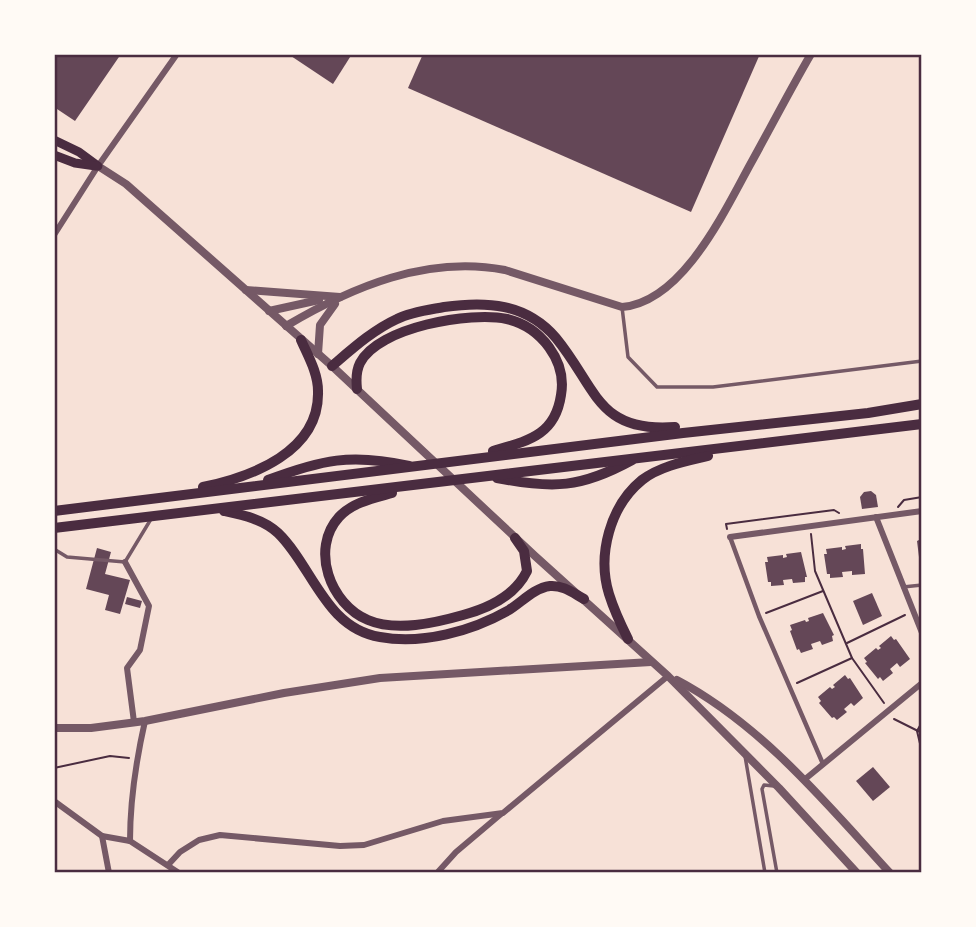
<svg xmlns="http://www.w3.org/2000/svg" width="976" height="927" font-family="Arial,sans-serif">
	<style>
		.building { fill: #644757 }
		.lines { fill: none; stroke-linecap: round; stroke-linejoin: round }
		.path { stroke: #4a2c40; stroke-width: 2 }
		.service { stroke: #755966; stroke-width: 3.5 }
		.pedestrian { stroke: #755966; stroke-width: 4.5 }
		.minor { stroke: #755966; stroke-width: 6 }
		.tertiary { stroke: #755966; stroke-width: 8 }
		.secondary { stroke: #4a2c40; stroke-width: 9 }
		.trunk { stroke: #4a2c40; stroke-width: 10 }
		.neatline { fill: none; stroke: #4a2c40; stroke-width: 2.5 }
	</style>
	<rect width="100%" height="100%" fill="#f7e1d7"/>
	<g class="building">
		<path d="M54,54H121L75,121L54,107Z"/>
		<path d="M288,54H352L333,84Z"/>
		<path d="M423,54H760L691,212L408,88Z"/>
		<path d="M871,491L876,495L878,507L862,509L860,497L864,492Z"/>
		<path d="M922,535V565H920L917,541L919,540V536Z"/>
		<path d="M861,544V549H863L865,574L852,575V571L842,572L843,577L830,578V574H827L824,554H827L826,549L842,547V550L846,549L845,546Z"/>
		<path d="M97,548L111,552L105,574L130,580L120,614L105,610L109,595L86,589Z"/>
		<path d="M801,552L807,577H805V582L793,583L792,579L783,580L784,585L771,586V582H768L765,562H768L767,557L783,555V558L787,557L786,554Z"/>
		<path d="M872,593L882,616L863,625L853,601Z"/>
		<path d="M127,597L142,601L140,608L125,604Z"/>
		<path d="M823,613L834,635L832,636L833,641L822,645L820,641L811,644L813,649L801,653L799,649L797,650L790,631L792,630L790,625L805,620L806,622L809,621L808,618Z"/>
		<path d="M891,636L894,640L896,639L910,659L900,667L897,663L890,669L893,673L883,681L880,677L878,679L865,663L867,662L864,658L876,648L878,650L881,648L879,646Z"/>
		<path d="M845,675L848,679L850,678L863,698L854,706L851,703L844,709L847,712L837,720L834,717L832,718L819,703L821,701L818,697L830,687L832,689L835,687L833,685Z"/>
		<path d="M873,767L890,787L873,801L856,781Z"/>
	</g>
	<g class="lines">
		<g class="path">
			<path d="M898,507L904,500L922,497"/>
			<path d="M727,529L726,524L834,510L839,513"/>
			<path d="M811,534L815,571L852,658L884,703"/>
			<path d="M766,613L823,591"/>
			<path d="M847,643L905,615"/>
			<path d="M797,683L852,658"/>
			<path d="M894,719L922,733"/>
			<path d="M922,722L917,731L922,752"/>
			<path d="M54,768L110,756L129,758"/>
		</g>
		<g class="service">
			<path d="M622,307L628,357L657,387H713L922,361"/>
			<path d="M54,549L67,557L125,562L151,519"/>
			<path d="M903,587L922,585"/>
			<path d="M745,756L765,873"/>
			<path d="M774,786L764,785L762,789L777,873"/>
		</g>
		<path class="pedestrian" d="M730,537L759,616L823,764"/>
		<g class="minor">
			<path d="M54,235L98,166L177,54"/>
			<path d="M876,517L922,633"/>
			<path d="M730,537L922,511"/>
			<path d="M125,562L149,606L140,650L127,668L134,722"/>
			<path d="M804,780L922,683"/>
			<path d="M54,801L102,836L130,841L179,873"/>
			<path d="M102,836L109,873"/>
			<path d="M130,841C130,800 136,761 145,721"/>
			<path d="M168,865L180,852L199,840L220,835L340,846L364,845L443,821L503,813L668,676"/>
			<path d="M437,873L456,852L501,814"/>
		</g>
		<g class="tertiary">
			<path d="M98,166L126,184L332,366L535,556L668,676L779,788L857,873"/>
			<path d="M246,290L340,297"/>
			<path d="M269,311L319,300"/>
			<path d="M286,326C352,287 427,255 505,270L622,307C683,302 725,210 751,163C771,127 790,90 811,54"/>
			<path d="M318,354L320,325L335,304"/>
			<path d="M677,680C762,725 826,803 890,873"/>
			<path d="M54,728H91L145,721L284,693L380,678L651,662"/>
		</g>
		<g class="secondary">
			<path d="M54,140L79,152L98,166"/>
			<path d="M54,155L75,163L96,166"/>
		</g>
		<g class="trunk">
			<path d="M332,366C352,349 373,330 397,319C411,312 428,310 444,307C486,301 526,303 556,338C597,388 597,433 675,427"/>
			<path d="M357,389C356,380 356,371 360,363C378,327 471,311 507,319C541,327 567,361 561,395C555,436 527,441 493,451"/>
			<path d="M497,478C553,489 581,488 632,460"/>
			<path d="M268,480C321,460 351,453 409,466"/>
			<path d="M203,487C251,477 320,452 318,391C318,373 308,356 301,340"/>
			<path d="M392,493C374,498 353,502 339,517C310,549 330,604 368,620C396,632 435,623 463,615C489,608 515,596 527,571L524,551L515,538"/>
			<path d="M54,511L683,433L868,413L922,404"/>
			<path d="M224,511C243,515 263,519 278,533C313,567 325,628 380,637C422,645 472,631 509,610C522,602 534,588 550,586C563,585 573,593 584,599"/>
			<path d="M54,528L922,424"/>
			<path d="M628,639C621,625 614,610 609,594C597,555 610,506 642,480C660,466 687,461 708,456"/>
		</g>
	</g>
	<rect width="976" height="927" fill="none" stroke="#fffaf5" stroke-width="112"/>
	<rect x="56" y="56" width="864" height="815" class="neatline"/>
</svg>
